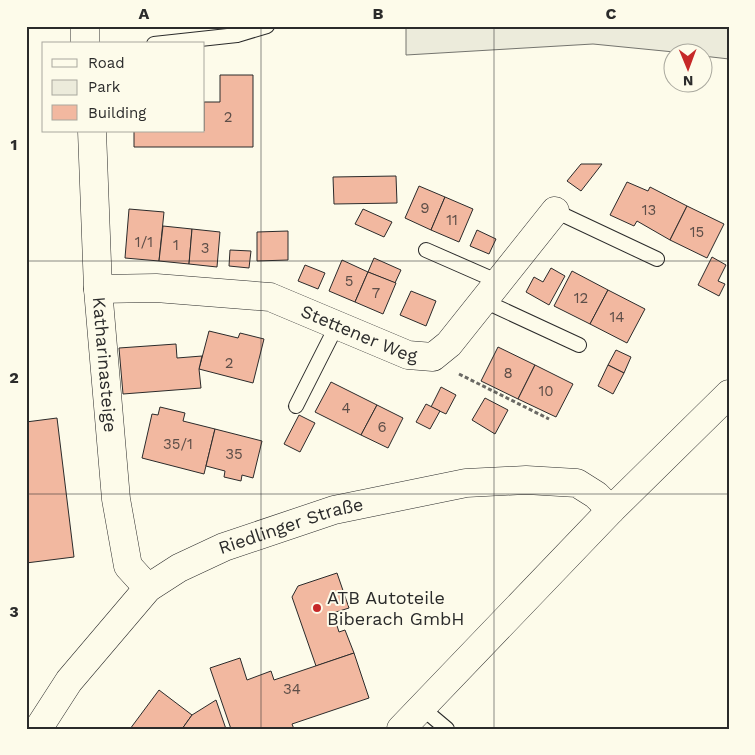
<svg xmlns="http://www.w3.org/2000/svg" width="755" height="755" font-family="'Work Sans',sans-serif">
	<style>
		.green { fill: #ecebdb; stroke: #74746e }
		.building { fill: #f2b8a0; stroke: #2b2b2b }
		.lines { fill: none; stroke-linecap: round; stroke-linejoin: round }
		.service-casing { stroke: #2b2b2b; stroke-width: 16 }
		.minor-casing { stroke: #2b2b2b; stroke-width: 29 }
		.primary-casing { stroke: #2b2b2b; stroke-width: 29 }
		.path { stroke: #6a6964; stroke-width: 3; stroke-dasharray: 4 2.5; stroke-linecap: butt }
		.service { stroke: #fdfbea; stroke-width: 14 }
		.minor { stroke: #fdfbea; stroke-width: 28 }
		.primary { stroke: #fdfbea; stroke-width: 28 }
		.grid { fill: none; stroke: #2b2b2b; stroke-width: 1; stroke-opacity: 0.55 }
		.poi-dot { fill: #c62828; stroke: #fdfbea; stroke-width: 2 }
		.labels { text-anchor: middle; stroke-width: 4; stroke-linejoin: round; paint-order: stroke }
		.number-label { font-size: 15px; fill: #5d4e48 }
		.street-label { font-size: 18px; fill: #2b2b2b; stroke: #fdfbea }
		.poi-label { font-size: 18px; fill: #2b2b2b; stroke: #fdfbea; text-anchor: start }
		.neatline { fill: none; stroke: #2b2b2b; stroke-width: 2 }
		.grid-label { font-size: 16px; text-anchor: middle; font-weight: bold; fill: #2b2b2b }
	</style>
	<rect width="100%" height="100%" fill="#fdfbea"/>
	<path class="green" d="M406,26H729V59L703,56L702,52H674L593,44L406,55Z"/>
	<g class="building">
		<path d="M220,75H253V147H134V131H204V102H220Z"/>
		<path d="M581,164H602L581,191L567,181Z"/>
		<path d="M396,176L397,203L334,204L333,177Z"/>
		<path d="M627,182L648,191L650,187L687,206L670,240L637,221L634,226L610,215Z"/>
		<path d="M419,186L445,197L431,230L405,218Z"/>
		<path d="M445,197L473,209L459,242L431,230Z"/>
		<path d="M687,206L724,224L707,258L670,240Z"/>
		<path d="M129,209L164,212L159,261L125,258Z"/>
		<path d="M363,209L392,222L384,237L355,224Z"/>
		<path d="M163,226L192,229L189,264L159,261Z"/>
		<path d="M192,229L220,232L217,267L189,264Z"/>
		<path d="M477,230L496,239L489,254L470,246Z"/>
		<path d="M288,231V260L257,261V232Z"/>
		<path d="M230,250L251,251L249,268L229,266Z"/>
		<path d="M712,257L726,265L718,281L725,284L719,296L698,285Z"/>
		<path d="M374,258L401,270L395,283L368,272Z"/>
		<path d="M342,260L368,272L355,302L329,291Z"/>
		<path d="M305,265L325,273L318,289L298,281Z"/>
		<path d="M551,268L565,276L549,305L526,292L534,277L543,282Z"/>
		<path d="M572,271L608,290L590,324L554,306Z"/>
		<path d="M368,272L396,283L383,314L355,302Z"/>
		<path d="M608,290L645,309L627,343L590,324Z"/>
		<path d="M411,291L436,301L426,326L400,315Z"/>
		<path d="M209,331L238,338L240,333L264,339L253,383L199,369Z"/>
		<path d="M176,344L177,358L202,356L199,369L201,388L123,394L119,348Z"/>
		<path d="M498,347L535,365L518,399L481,381Z"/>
		<path d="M616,350L631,357L624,373L608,365Z"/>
		<path d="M535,365L573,384L556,417L518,399Z"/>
		<path d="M608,365L624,373L613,394L598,386Z"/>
		<path d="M331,382L377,405L361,435L315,412Z"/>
		<path d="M441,387L456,395L446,414L431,407Z"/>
		<path d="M485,398L508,410L495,434L472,420Z"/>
		<path d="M426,404L440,411L430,429L416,422Z"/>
		<path d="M377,405L403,418L388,448L361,435Z"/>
		<path d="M160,407L185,413L183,421L215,429L204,474L142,458L152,414L158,415Z"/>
		<path d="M299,415L315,423L300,452L284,444Z"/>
		<path d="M57,418L74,557L26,563V422Z"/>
		<path d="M215,429L262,441L253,478L242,475L241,481L224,477L225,471L206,466Z"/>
		<path d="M337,573L349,608L333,613L339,632L345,630L354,653L316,666L292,597L298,586Z"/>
		<path d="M354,653L369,698L292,724L294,729H231L210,668L240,658L247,680L271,671L274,680Z"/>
		<path d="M159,690L192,715L182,729H130Z"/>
		<path d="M216,700L226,729H182L192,715Z"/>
	</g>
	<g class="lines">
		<defs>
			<g id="service">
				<path d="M154,44L237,35L267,26"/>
				<path d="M555,211L657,259"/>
				<path d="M426,250L499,282"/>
				<path d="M484,301L579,345"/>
				<path d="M296,406L337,325"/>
				<path d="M422,708L447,729"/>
			</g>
			<g id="minor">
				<path d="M85,26V44"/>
				<path id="s1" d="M92,131L98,289L116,499L128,566L148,588"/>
				<path id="s2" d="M98,289L156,288L270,297L408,355L433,357L449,344L555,211"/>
				<path id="s3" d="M38,729L69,681L148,588L179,568L224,547L334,510L466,483L526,480L577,483L596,495L611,510"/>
			</g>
			<path id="primary" d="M401,729L611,510L729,394"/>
		</defs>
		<use href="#service" class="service-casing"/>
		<use href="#minor" class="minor-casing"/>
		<use href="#primary" class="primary-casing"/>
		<path class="path" d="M459,374L549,419"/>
		<use href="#service" class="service"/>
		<use href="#minor" class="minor"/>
		<use href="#primary" class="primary"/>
	</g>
	<path class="grid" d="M261,26V729M494,26V729M26,261H729M26,494H729"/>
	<circle class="poi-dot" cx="317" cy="608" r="5"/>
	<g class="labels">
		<g class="number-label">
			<text x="228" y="122">2</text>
			<text x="425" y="213">9</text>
			<text x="649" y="215">13</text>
			<text x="452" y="225">11</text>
			<text x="697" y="237">15</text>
			<text x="144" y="247">1/1</text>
			<text x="176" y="250">1</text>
			<text x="205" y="253">3</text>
			<text x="349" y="286">5</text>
			<text x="376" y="298">7</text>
			<text x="581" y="303">12</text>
			<text x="617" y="322">14</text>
			<text x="229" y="368">2</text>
			<text x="508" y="378">8</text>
			<text x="546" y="396">10</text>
			<text x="346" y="413">4</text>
			<text x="382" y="432">6</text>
			<text x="178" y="449">35/1</text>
			<text x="234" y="459">35</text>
			<text x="292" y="694">34</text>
		</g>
		<g class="street-label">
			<text dy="6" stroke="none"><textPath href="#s2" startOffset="269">Stettener Weg</textPath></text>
			<text dy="6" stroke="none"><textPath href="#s1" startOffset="234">Katharinasteige</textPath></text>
			<text dy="6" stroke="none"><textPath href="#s3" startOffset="336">Riedlinger Straße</textPath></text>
		</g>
		<g class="poi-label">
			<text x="327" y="604">ATB Autoteile<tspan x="327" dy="21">Biberach GmbH</tspan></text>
		</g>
	</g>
	<rect width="755" height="755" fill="none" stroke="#fdfbea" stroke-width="55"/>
	<rect x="42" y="42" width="162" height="90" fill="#fdfbea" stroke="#a9a89e"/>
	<rect x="52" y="59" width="25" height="8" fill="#fdfbea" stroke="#a9a89e"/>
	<text x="88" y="68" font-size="15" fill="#2b2b2b">Road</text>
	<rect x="52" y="80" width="25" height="15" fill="#ecebdb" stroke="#a9a89e"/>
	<text x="88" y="92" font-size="15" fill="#2b2b2b">Park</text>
	<rect x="52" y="105" width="25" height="15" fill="#f2b8a0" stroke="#a9a89e"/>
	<text x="88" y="118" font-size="15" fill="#2b2b2b">Building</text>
	<g transform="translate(688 68) rotate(179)"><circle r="24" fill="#fdfbea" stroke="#a9a89e"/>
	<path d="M0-4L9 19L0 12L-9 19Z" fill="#c62828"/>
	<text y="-8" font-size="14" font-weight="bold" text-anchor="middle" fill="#2b2b2b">N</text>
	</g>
	<rect x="28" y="28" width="700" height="700" class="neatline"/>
	<g class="grid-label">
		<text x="144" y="19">A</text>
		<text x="378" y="19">B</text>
		<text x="611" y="19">C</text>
		<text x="14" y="150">1</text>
		<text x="14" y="383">2</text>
		<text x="14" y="617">3</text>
	</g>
</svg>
